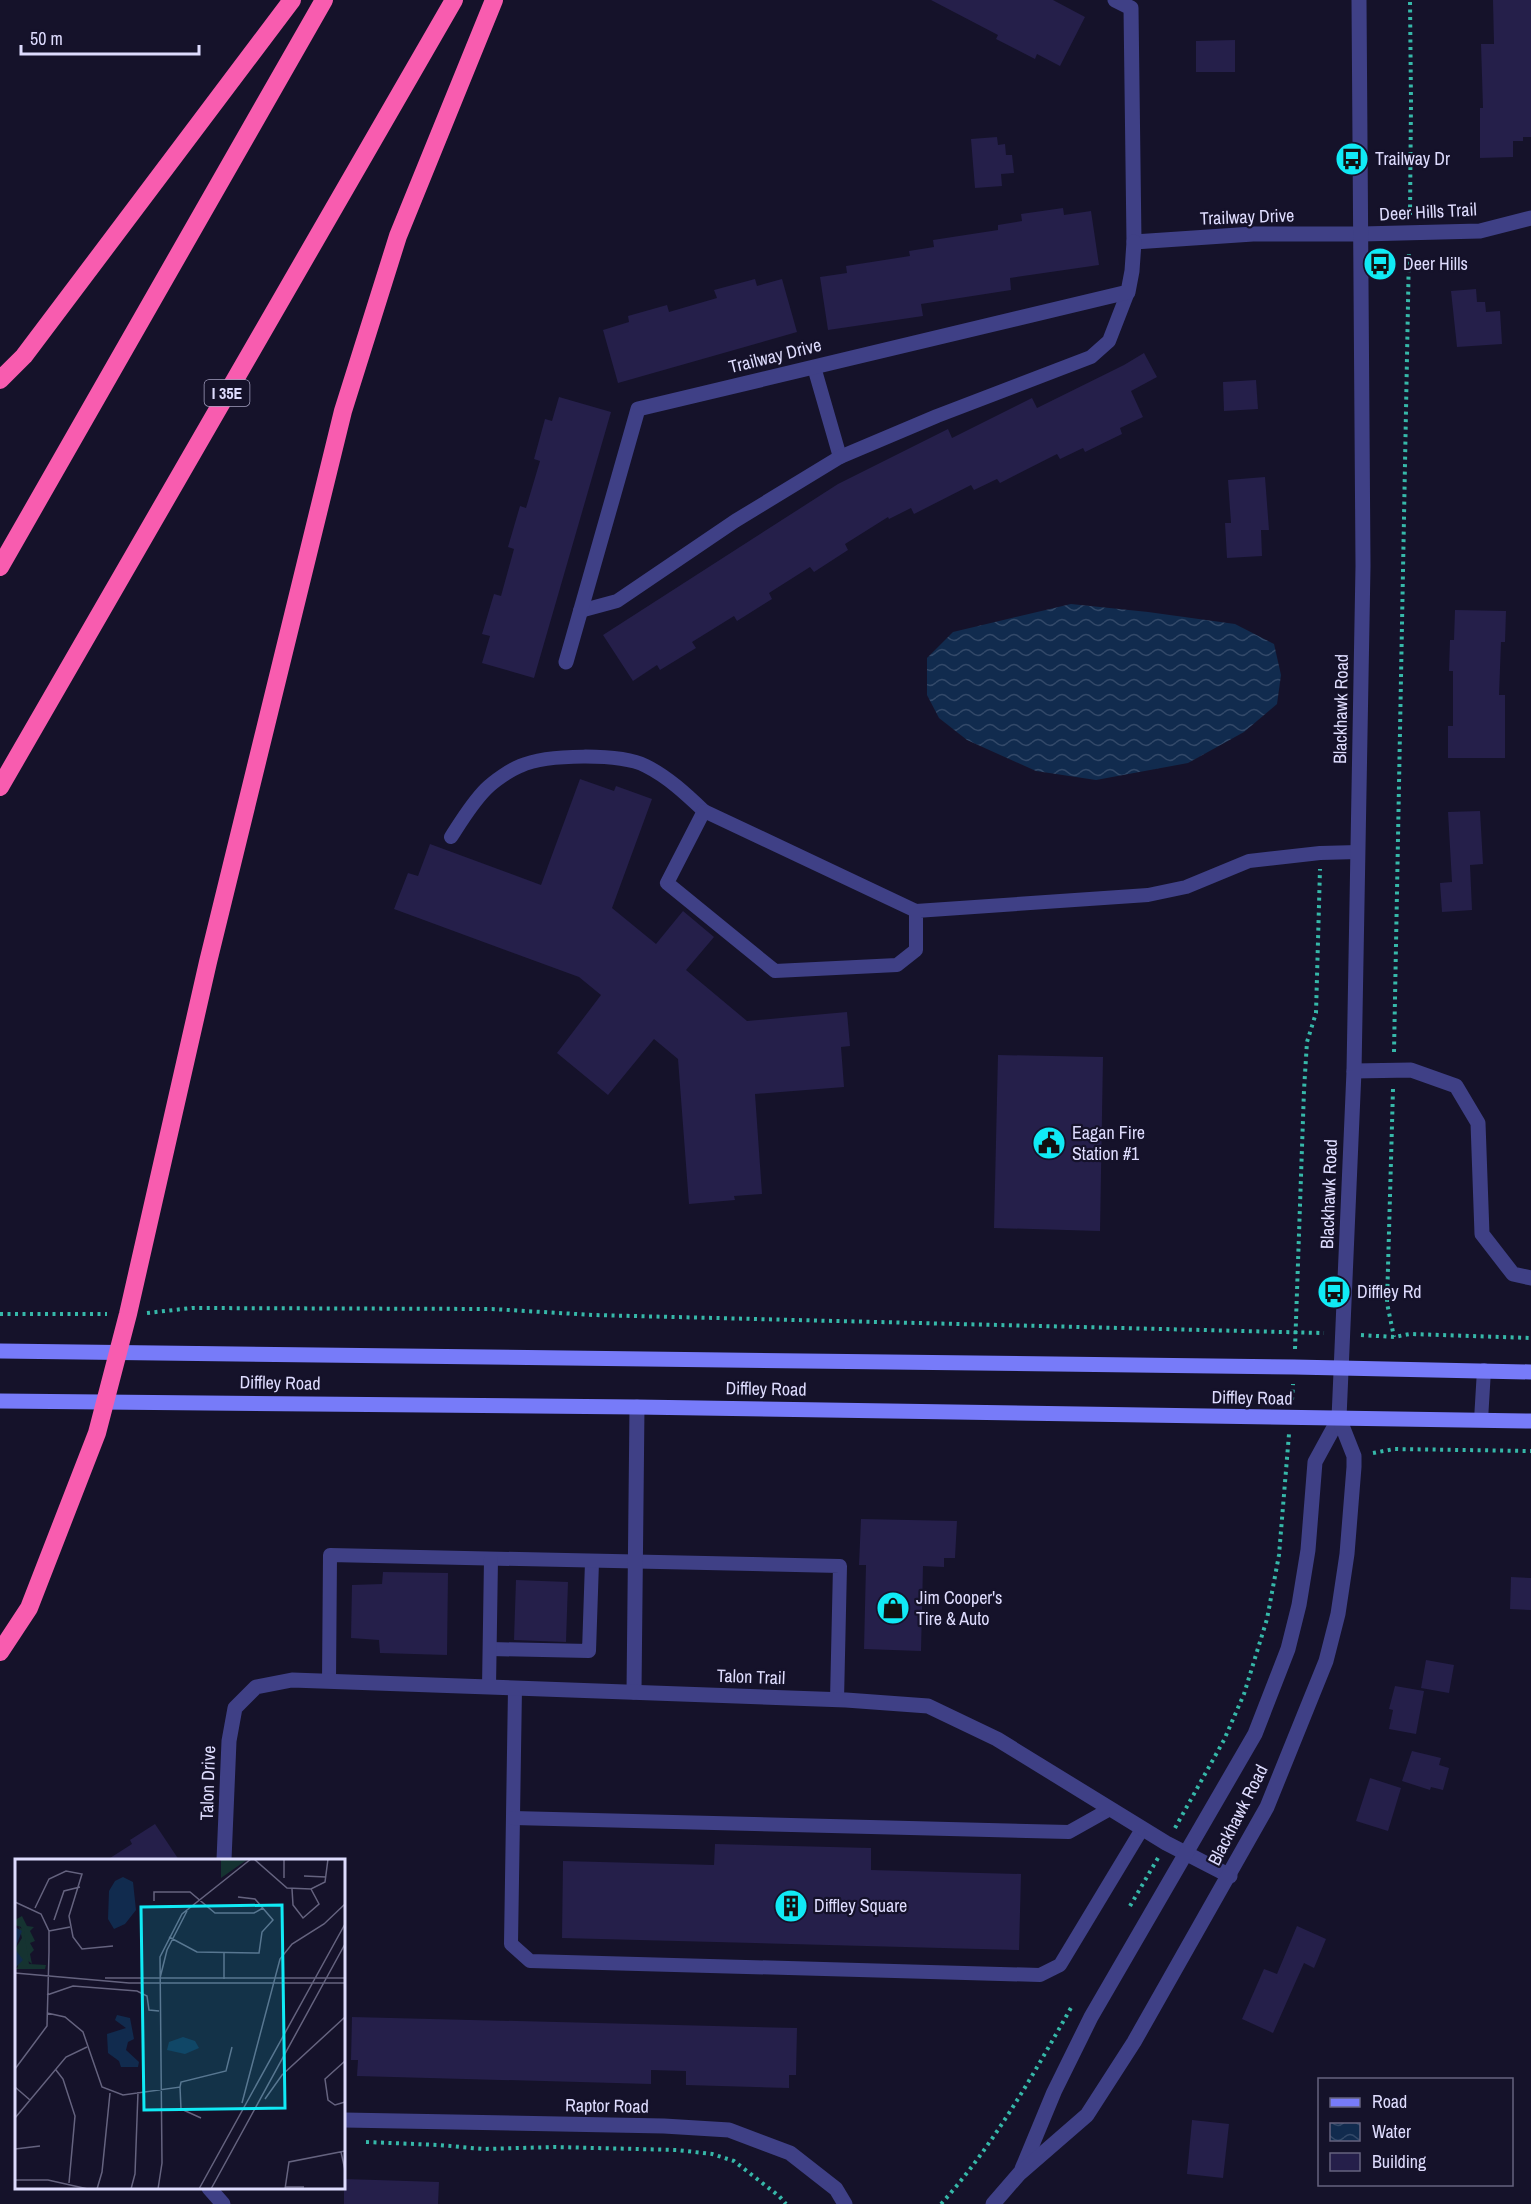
<svg xmlns="http://www.w3.org/2000/svg" width="1531" height="2204" font-family="'Archivo Narrow',sans-serif">
	<style>
		.water { fill: url(#water-waves) }
		.building { fill: #251f4a }
		.lines { fill: none; stroke-linecap: round; stroke-linejoin: round }
		.path { stroke: #36b8a9; stroke-width: 4; stroke-dasharray: 3 4.5; stroke-linecap: butt }
		.service { stroke: #3f4086; stroke-width: 14 }
		.minor { stroke: #3f4086; stroke-width: 15 }
		.tertiary { stroke: #3f4086; stroke-width: 15 }
		.secondary { stroke: #777bf9; stroke-width: 15 }
		.motorway { stroke: #f85caf; stroke-width: 18 }
		.labels { text-anchor: middle; stroke-width: 4.5; stroke-linejoin: round; paint-order: stroke }
		.shield { fill: #15122a; stroke: #a29fbe; stroke-width: 1.5 }
		.shield-label { font-size: 16px; font-weight: bold; fill: #dedcfe }
		.poi-label { font-size: 18px; fill: #dedcfe; stroke: #15122a; text-anchor: start }
		.street-label { font-size: 18px; fill: #dedcfe; stroke: #15122a }
		.inset-road { fill: none; stroke: #65637f; stroke-width: 1.5 }
		.view { fill: #10eaf5; fill-opacity: 0.15; stroke: #10eaf5; stroke-width: 3 }
		.inset-edge { fill: none; stroke: #dedcfe; stroke-width: 3 }
	</style>
	<defs>
		<pattern id="water-waves" width="16" height="10" patternUnits="userSpaceOnUse" patternTransform="scale(1.5)"><rect width="16" height="10" fill="#112b4e"/><path d="M0 5q4-4 8 0t8 0" fill="none" stroke="#334969"/></pattern>
	</defs>
	<rect width="100%" height="100%" fill="#15122a"/>
	<path class="water" d="M1071,604L1148,612L1235,624L1274,644L1281,675L1277,704L1244,732L1188,763L1096,780L1036,771L967,740L939,718L927,695V658L953,632Z"/>
	<g class="building">
		<path d="M931,0H1053L1085,17L1060,66L1037,54L1035,59L996,39L998,35Z"/>
		<path d="M1493,0H1531V137H1523V141H1513V157L1480,158V108H1483L1481,44H1494Z"/>
		<path d="M1235,40V72H1196V41Z"/>
		<path d="M997,137L998,145L1005,144L1006,155H1012L1014,173L1001,174L1002,186L975,188L971,139Z"/>
		<path d="M1063,208L1064,215L1091,211L1099,265L1010,278L1011,290L921,304L923,316L828,330L820,277L847,273L846,266L910,256L909,251L934,247L933,240L998,230V225L1022,221L1021,214Z"/>
		<path d="M755,279L757,286L782,279L797,332L618,383L603,330L629,322L628,316L667,305L669,312L717,298L714,290Z"/>
		<path d="M1476,289L1477,302H1485L1486,312L1500,311L1502,344L1457,347L1451,291Z"/>
		<path d="M1144,353L1157,377L1131,391L1143,417L1120,428L1122,434L1085,452L1083,448L1060,459L1057,454L1000,483L997,479L974,490L971,485L914,514L911,508L889,519L888,517L845,544L848,550L814,572L810,567L769,593L772,599L737,621L734,616L692,642L696,648L660,670L657,665L633,681L603,635L838,484L948,429L952,438L1032,398L1037,408L1124,365Z"/>
		<path d="M1256,380L1258,409L1224,411L1223,382Z"/>
		<path d="M559,397L611,412L534,678L482,663L490,636L482,634L494,594L501,596L514,549L508,547L520,506L526,508L540,461L534,459L545,419L552,421Z"/>
		<path d="M1265,477L1269,530H1261L1262,556L1227,558L1225,523H1231L1228,480Z"/>
		<path d="M1455,610L1506,611L1505,642H1501L1499,695H1505V758H1448V726H1453V671H1449L1450,640H1454Z"/>
		<path d="M580,779L614,791L616,786L652,799L612,908L656,944L683,911L714,937L686,970L747,1021L847,1012L850,1046L841,1047L844,1087L755,1094L762,1194L734,1196L735,1200L689,1204L678,1059L654,1039L608,1095L557,1053L601,995L579,977L394,909L408,873L418,876L430,844L541,885Z"/>
		<path d="M1480,811L1483,864L1470,865L1472,910L1442,912L1440,883L1452,882L1448,812Z"/>
		<path d="M998,1055L1103,1057L1100,1231L994,1228Z"/>
		<path d="M861,1519L957,1521L955,1558H944V1567L923,1566L921,1651L864,1649L866,1565H859Z"/>
		<path d="M383,1572L448,1573L447,1655L380,1653L379,1640L351,1638L352,1585L382,1584Z"/>
		<path d="M1511,1577L1531,1578V1610L1510,1609Z"/>
		<path d="M516,1580L568,1582L566,1642L514,1640Z"/>
		<path d="M1426,1660L1454,1665L1449,1693L1421,1688Z"/>
		<path d="M1395,1686L1424,1691L1416,1734L1389,1729L1393,1710L1389,1709Z"/>
		<path d="M1412,1751L1441,1758L1439,1765L1449,1768L1443,1790L1431,1787L1430,1790L1402,1781Z"/>
		<path d="M1370,1778L1401,1788L1388,1831L1356,1821Z"/>
		<path d="M155,1824L179,1860H107L132,1844L130,1840Z"/>
		<path d="M715,1844L871,1848V1870L1021,1874L1019,1950L562,1938L563,1861L714,1865Z"/>
		<path d="M1297,1926L1326,1939L1314,1968L1304,1963L1273,2033L1242,2019L1264,1969L1277,1974Z"/>
		<path d="M352,2017L797,2028L796,2075H789V2088L686,2085V2071L651,2070V2084L357,2076L358,2060H351Z"/>
		<path d="M1192,2120L1229,2124L1223,2178L1187,2174Z"/>
		<path d="M344,2179L439,2182L438,2204H344Z"/>
	</g>
	<g class="lines">
		<g class="path">
			<path d="M1410,215L1411,102L1410,0"/>
			<path d="M1394,1052L1409,250"/>
			<path d="M1393,1089L1387,1303L1394,1337"/>
			<path d="M147,1313L192,1308L492,1309L593,1315L1324,1333"/>
			<path d="M0,1314H107"/>
			<path d="M1361,1335L1394,1337L1410,1334L1531,1338"/>
			<path d="M1295,1349L1304,1090L1307,1042L1316,1013L1320,869"/>
			<path d="M1292,1400L1293,1384"/>
			<path d="M1373,1453L1394,1449L1531,1451"/>
			<path d="M1175,1828L1224,1740L1244,1694L1267,1619L1279,1555L1289,1434"/>
			<path d="M1130,1906L1158,1858"/>
			<path d="M366,2142L439,2145L483,2149L555,2147L677,2150L712,2154L734,2161L779,2196L786,2204"/>
			<path d="M941,2204C994,2145 1033,2075 1072,2006"/>
		</g>
		<g class="service">
			<path d="M814,367L840,457"/>
			<path d="M580,611L617,601L735,521L840,457L937,416L1091,357L1109,341L1128,292"/>
			<path d="M451,837C462,820 472,803 486,789C494,781 510,770 520,766C547,754 620,753 646,766C668,777 686,794 704,811"/>
			<path d="M916,911V950L897,965L775,971L667,883L704,811L916,911L1148,895L1186,887L1249,861L1320,853L1358,852"/>
			<path d="M1481,1420L1484,1370"/>
			<path d="M490,1649L589,1651L592,1562"/>
			<path d="M329,1681L330,1555L840,1566L837,1700"/>
			<path d="M489,1687L491,1559"/>
			<path d="M515,1688L511,1944L530,1961L1040,1975L1060,1965L1142,1829"/>
			<path d="M513,1818L1069,1832L1110,1809"/>
		</g>
		<g class="minor">
			<path d="M1115,0L1131,8L1134,242L1253,234H1362L1480,231L1531,218"/>
			<path d="M566,662L638,409L1128,292L1132,271L1134,242"/>
			<path d="M1354,1071L1411,1070L1456,1086L1478,1123L1482,1234L1513,1274L1531,1278"/>
			<path d="M634,1692L637,1407"/>
			<path d="M224,1860L229,1741L235,1708L256,1687L292,1680L846,1700L928,1706L997,1739L1166,1843L1230,1876"/>
			<path d="M344,2120L664,2126L729,2130L790,2153L836,2189L845,2204"/>
			<path d="M209,2188L223,2204"/>
		</g>
		<g class="tertiary">
			<path d="M1022,2169L1054,2092L1091,2017L1255,1734L1288,1649L1299,1605L1308,1550L1315,1462L1339,1418"/>
			<path d="M993,2204L1019,2174L1087,2115L1134,2042L1267,1807L1326,1661L1338,1614L1347,1554L1354,1467V1456L1339,1418L1354,1071L1363,566L1359,0"/>
		</g>
		<g class="secondary">
			<path d="M0,1351L1294,1367L1531,1372"/>
			<path d="M0,1401L637,1407L1531,1421"/>
		</g>
		<g class="motorway">
			<path d="M0,380L24,356L292,0"/>
			<path d="M0,567L324,0"/>
			<path d="M0,787L454,0"/>
			<path d="M0,1652L29,1608L97,1433L128,1314L208,962L343,411L398,236L494,0"/>
		</g>
	</g>
	<defs>
		<symbol id="bus-disc" viewBox="-11 -11 22 22"><circle r="9.5" fill="#10eaf5" stroke="#15122a"/><path d="M-5-6H5V4H4V6H2V4H-2V6H-4V4H-5ZM-3.5-4V0h7V-4ZM-3.5 1.2v1.5H-2V1.2ZM2 1.2v1.5H3.5V1.2Z" fill="#111"/></symbol>
		<symbol id="civic-disc" viewBox="-11 -11 22 22"><circle r="9.5" fill="#10eaf5" stroke="#15122a"/><path d="M-.6-6.5H3V-4.5H.6V-3L4-1V1h2V6H-6V1h2V-1L-.6-3ZM-1.2 2.5V6h2.4V2.5Z" fill="#111"/></symbol>
		<symbol id="shop-disc" viewBox="-11 -11 22 22"><circle r="9.5" fill="#10eaf5" stroke="#15122a"/><path d="M-5-2.5h2.3a2.7 3.5 0 0 1 5.4 0H5L5.5 6h-11ZM-1.5-2.5h3a1.5 2.3 0 0 0-3 0Z" fill="#111"/></symbol>
		<symbol id="building-disc" viewBox="-11 -11 22 22"><circle r="9.5" fill="#10eaf5" stroke="#15122a"/><path d="M-4-6H4V6H1V3H-1V6H-4ZM-2.5-4.3h1.7v1.8h-1.7ZM.8-4.3h1.7v1.8H.8ZM-2.5-1h1.7V.8h-1.7ZM.8-1h1.7V.8H.8Z" fill="#111"/></symbol>
	</defs>
	<g fill-rule="evenodd">
		<use href="#bus-disc" x="1333" y="140" width="38" height="38"/>
		<use href="#bus-disc" x="1361" y="245" width="38" height="38"/>
		<use href="#civic-disc" x="1030" y="1124" width="38" height="38"/>
		<use href="#bus-disc" x="1315" y="1273" width="38" height="38"/>
		<use href="#shop-disc" x="874" y="1589" width="38" height="38"/>
		<use href="#building-disc" x="772" y="1887" width="38" height="38"/>
	</g>
	<g class="labels">
		<rect class="shield" x="204.5" y="380" width="45" height="26" rx="4.5"/>
		<g class="shield-label">
			<text x="227" y="399">I 35E</text>
		</g>
		<g class="poi-label">
			<text x="1375" y="165">Trailway Dr</text>
			<text x="1403" y="270">Deer Hills</text>
			<text x="1072" y="1139">Eagan Fire<tspan x="1072" dy="21">Station #1</tspan></text>
			<text x="1357" y="1298">Diffley Rd</text>
			<text x="916" y="1604">Jim Cooper's<tspan x="916" dy="21">Tire &amp; Auto</tspan></text>
			<text x="814" y="1912">Diffley Square</text>
		</g>
		<g class="street-label">
			<text transform="translate(1428 212) rotate(-3)" y="6">Deer Hills Trail</text>
			<text transform="translate(1247 217) rotate(-2)" y="6">Trailway Drive</text>
			<text transform="translate(775 356) rotate(-14)" y="6">Trailway Drive</text>
			<text transform="translate(1341 709) rotate(-89)" y="6">Blackhawk Road</text>
			<text transform="translate(1329 1194) rotate(-88)" y="6">Blackhawk Road</text>
			<text transform="translate(280 1383) rotate(1)" y="6">Diffley Road</text>
			<text transform="translate(766 1389) rotate(1)" y="6">Diffley Road</text>
			<text transform="translate(1252 1398) rotate(1)" y="6">Diffley Road</text>
			<text transform="translate(751 1677) rotate(2)" y="6">Talon Trail</text>
			<text transform="translate(208 1783) rotate(-88)" y="6">Talon Drive</text>
			<text transform="translate(1238 1815) rotate(-63)" y="6">Blackhawk Road</text>
			<text transform="translate(607 2106) rotate(1)" y="6">Raptor Road</text>
		</g>
	</g>
	<g transform="translate(15 1859)">
		<rect width="330" height="330" fill="#15122a"/>
		<path d="M7,57L12,67L19,68L15,72L20,82L15,84L19,91L15,95L17,105L11,100L6,68L0,66V61Z" fill="#153331"/>
		<path d="M4,68L9,72L14,105L31,106L30,110H0L3,108L0,90L7,79Z" fill="#153331"/>
		<path d="M206,0H233L206,19Z" fill="#153331"/>
		<path d="M108,18L118,23L121,51L110,65L99,70L93,60L94,32L100,22ZM0,68L7,72L0,90L8,101L0,109ZM102,156L115,159L119,180L113,183L111,191L124,203L123,208H106L104,202L93,194L92,175L111,169L100,161ZM168,178L180,182L184,189L170,195L152,191L154,183Z" fill="#112b4e"/>
		<path class="inset-road" d="M139,0H164M239,0L272,29L296,30L310,23L313,0M289,17L311,18M269,19V0M277,30L278,46L288,59L304,45L296,30M139,42V33H175L200,54H239L248,49M0,43L26,55L34,72V93L32,167L0,210M20,49L34,20L51,12L67,15L54,57L58,78L67,90L98,87M39,61L49,32L65,28M34,72L55,68M154,78L182,93L244,94L247,73L258,61L240,40L223,38M209,94V120M0,114L114,124H330M90,119H330M145,119L152,91L172,52M32,136L58,127L122,132L132,137L134,151L144,152M32,154L50,158L68,173L87,228L108,236L165,228L166,250L186,259M330,202L310,220L313,241L320,246L330,243M41,211L48,220L60,257L54,324M0,228L15,241M165,228L166,223L211,212L217,188M250,240L267,216L330,158M227,244L265,100L277,85L309,65L330,45M0,259L51,198L72,188M0,290L25,287M326,293L330,311M0,321H33L73,330M270,328H289M82,330L87,313L95,234M116,330L120,315L123,233M143,330L147,304L145,98L167,55L236,0M184,330L330,65M196,330L330,85M270,330L274,303L330,292"/>
		<path class="view" d="M267,46L270,249L129,251L126,48Z"/>
		<rect width="330" height="330" class="inset-edge"/>
	</g>
	<rect x="1318" y="2078" width="195" height="108" fill="#15122a" stroke="#65637f" stroke-width="1.5"/>
	<rect x="1330" y="2098" width="30" height="9" fill="#777bf9" stroke="#65637f" stroke-width="1.5"/>
	<text x="1372" y="2108" font-size="18" fill="#dedcfe">Road</text>
	<rect x="1330" y="2123" width="30" height="18" fill="url(#water-waves)" stroke="#65637f" stroke-width="1.5"/>
	<text x="1372" y="2138" font-size="18" fill="#dedcfe">Water</text>
	<rect x="1330" y="2153" width="30" height="18" fill="#251f4a" stroke="#65637f" stroke-width="1.5"/>
	<text x="1372" y="2168" font-size="18" fill="#dedcfe">Building</text>
	<path d="M21 45v9h178v-9" fill="none" stroke="#dedcfe" stroke-width="3"/>
	<text x="30" y="45" font-size="18" fill="#dedcfe" stroke="#15122a" stroke-width="4.5" paint-order="stroke">50 m</text>
</svg>
